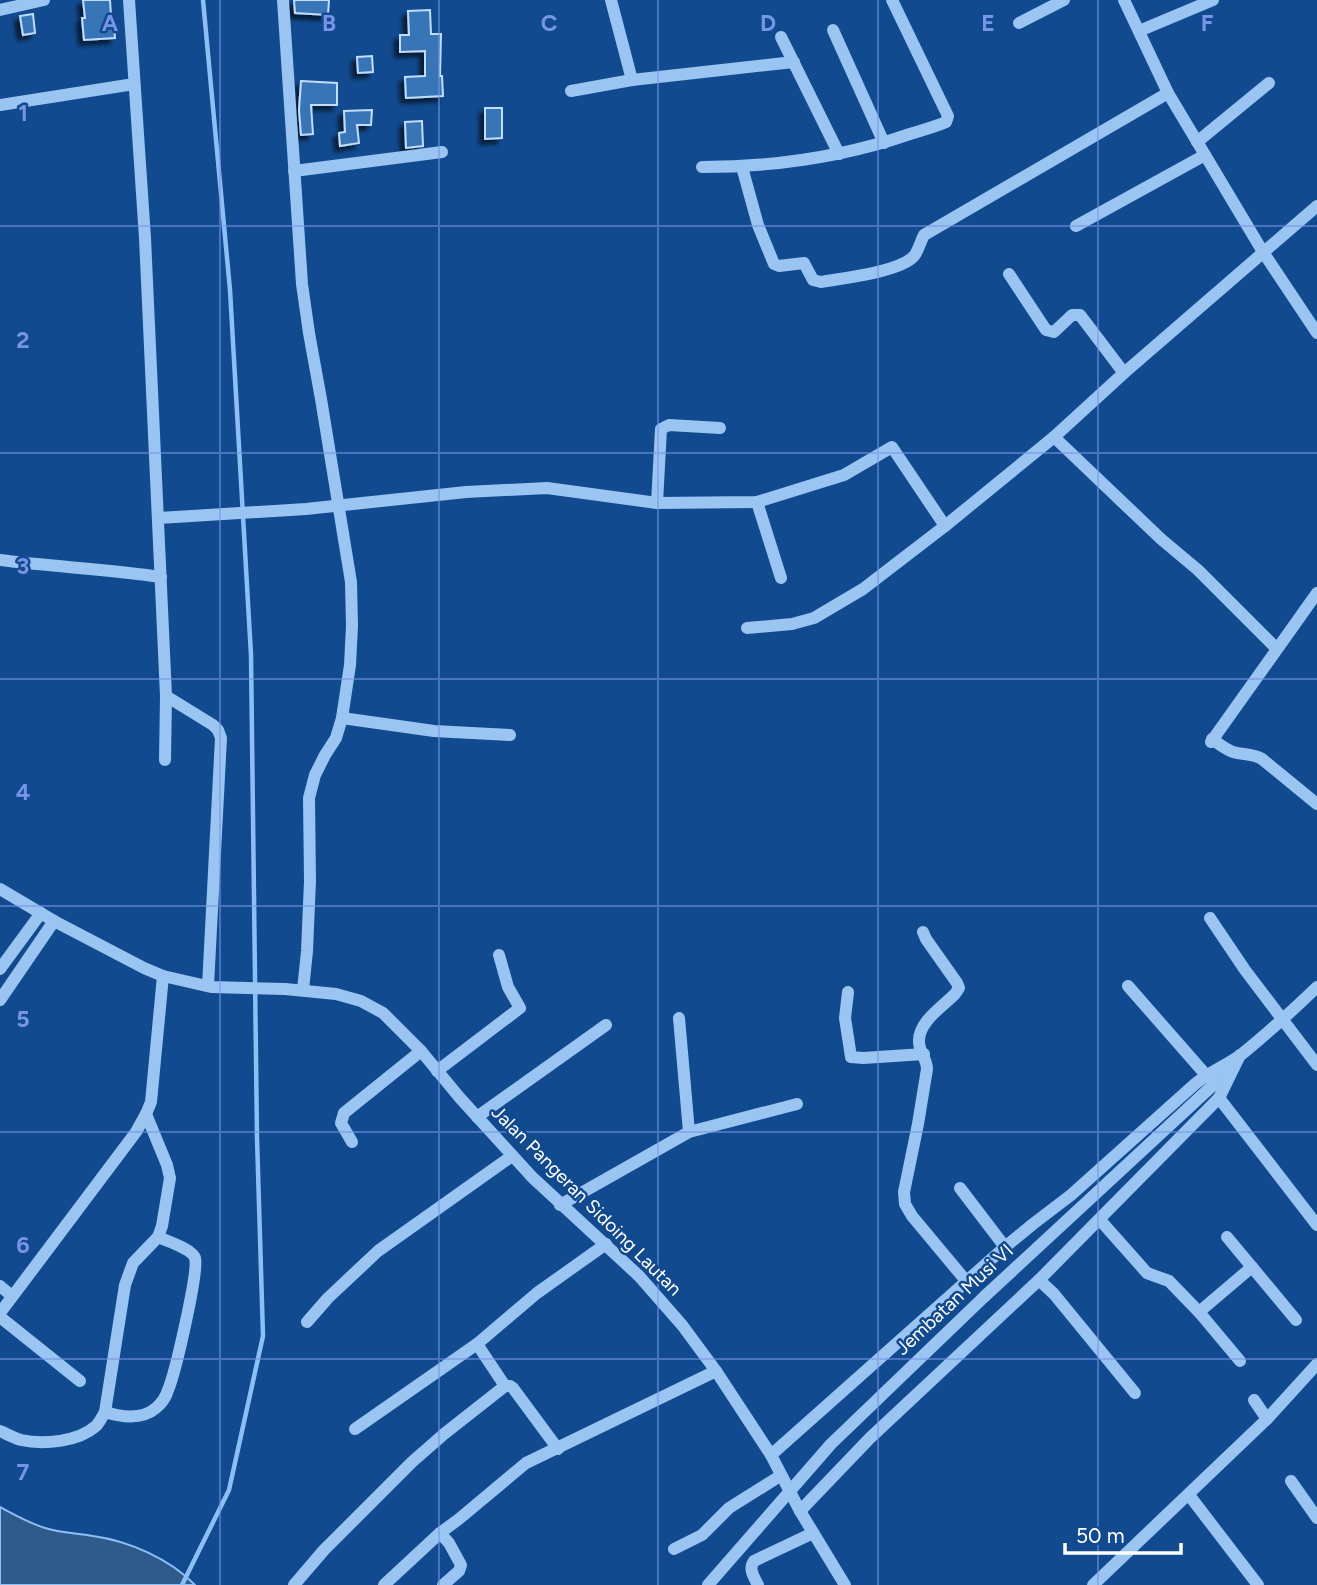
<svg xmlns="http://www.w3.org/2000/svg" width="1317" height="1585" font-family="Figtree,sans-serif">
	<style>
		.water { fill: #2f5a8c; stroke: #8bbff6; stroke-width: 2 }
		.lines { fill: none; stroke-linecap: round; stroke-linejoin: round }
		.stream { stroke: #8bbff6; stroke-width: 4.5 }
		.building { fill: #3974b7; stroke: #c1ddfd; stroke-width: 2; filter: url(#shadow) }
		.minor { stroke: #9ac4f2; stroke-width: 12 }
		.minor-bridge { stroke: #9ac4f2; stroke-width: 12 }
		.grid { fill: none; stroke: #7795e8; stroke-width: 2; stroke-opacity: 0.55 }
		.labels { text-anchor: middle; stroke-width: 5; stroke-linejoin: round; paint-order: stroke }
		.street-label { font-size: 19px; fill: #fff; stroke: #114a8e }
		.grid-label { font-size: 23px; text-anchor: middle; font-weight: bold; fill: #7795e8; stroke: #114a8e; stroke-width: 5; stroke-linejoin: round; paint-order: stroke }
	</style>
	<defs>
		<filter id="shadow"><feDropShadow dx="-5" dy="5" stdDeviation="2" flood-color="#0009"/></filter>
	</defs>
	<rect width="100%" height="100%" fill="#114a8e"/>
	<path class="water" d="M0,1507C15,1515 29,1523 45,1528C61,1533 77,1533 93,1536C129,1541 170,1559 195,1585H0Z"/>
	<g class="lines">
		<path class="stream" d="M182,1585L229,1490L263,1336L257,1138L251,655L230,290L203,0"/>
	</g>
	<g class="building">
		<path d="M83,0H110L111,16H113L115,38L84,40L82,18H85Z"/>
		<path d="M294,0H329L328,15L295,13Z"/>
		<path d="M430,10L431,34H441L440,76H442L443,96L406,98L405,77L425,76V51L400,52V35H409L408,11Z"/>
		<path d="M33,14L35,33L23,35L20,16Z"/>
		<path d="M372,56L373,72L358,73L357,57Z"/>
		<path d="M301,81L337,83V105H311L313,134L301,135L299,110Z"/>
		<path d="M485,108H502V138L485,139Z"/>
		<path d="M372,110L371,125H357L359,143L340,146L339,133L345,132L344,111Z"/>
		<path d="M422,121L423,146L406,148L405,122Z"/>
	</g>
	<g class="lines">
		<g class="minor">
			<path d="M129,0L145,238L166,696L213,725L218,730L221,738L208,986"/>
			<path d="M283,0L302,284L309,333L321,399L351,582L352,626L350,665L342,718"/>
			<path d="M611,0L632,80"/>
			<path d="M1124,0L1168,93L1263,252L1317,333"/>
			<path d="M0,10L44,0"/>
			<path d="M1019,23L1064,0"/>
			<path d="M833,30L884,143"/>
			<path d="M1139,31L1213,0"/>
			<path d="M781,37L839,154"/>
			<path d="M571,91L632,80L794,62"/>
			<path d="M0,105L134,84"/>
			<path d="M1197,142L1269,83"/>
			<path d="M702,167C773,167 843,157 910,134C922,130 935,127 946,122L948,116L892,0"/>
			<path d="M742,167L758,225L774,264L779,266L804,263L813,280L821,282C843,278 900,272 914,256C919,250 920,242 924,235L1168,93"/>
			<path d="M294,171L442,152"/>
			<path d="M1076,226L1205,155"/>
			<path d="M1009,274L1046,330L1054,332L1072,315H1080L1124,373"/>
			<path d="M1054,437L1161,539L1198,570L1276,648"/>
			<path d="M757,502L781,578"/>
			<path d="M657,503L661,429L669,425L720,428"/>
			<path d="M159,518L306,509L466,492L547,488L657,503L757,502L844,475L892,447L945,526"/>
			<path d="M0,560C54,567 108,569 161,577"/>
			<path d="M747,628L792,624L814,618L863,589L945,526L1054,437L1124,373L1317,206"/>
			<path d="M1212,739C1219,744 1225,749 1233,752C1243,755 1252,753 1262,759L1317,804"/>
			<path d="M1211,742L1317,593"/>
			<path d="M165,760L166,696"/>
			<path d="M0,889L54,921L144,968L163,976L211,987L285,989L336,994L361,1001L383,1013L421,1051L460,1098L532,1177L639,1276L682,1325L716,1371L771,1455L800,1511L845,1585"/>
			<path d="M1210,918L1245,970L1317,1065"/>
			<path d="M923,932L926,939L957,983L959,988L955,994C942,1007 918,1022 919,1042C919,1052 927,1059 927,1069L918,1124L904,1192L905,1204L912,1216L967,1282"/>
			<path d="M0,969L41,913"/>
			<path d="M1128,986L1206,1075"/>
			<path d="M303,990L307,951L310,881L309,798L315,775L325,755L336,738L342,718L434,731L510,735"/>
			<path d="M848,992L845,1018L851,1057L863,1058L924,1054"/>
			<path d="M0,1000L54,921"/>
			<path d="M679,1018L689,1132"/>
			<path d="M437,1071L520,1008L508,987L499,955"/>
			<path d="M1219,1098L1317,1225"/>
			<path d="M477,1117L606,1025"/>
			<path d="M352,1142L341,1123L344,1113L421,1051"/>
			<path d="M960,1188L1005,1247"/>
			<path d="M560,1205L689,1132L797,1104"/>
			<path d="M1100,1220L1147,1273L1169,1281L1199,1312L1240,1361"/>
			<path d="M1227,1237L1296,1320"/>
			<path d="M1039,1280L1054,1294L1135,1393"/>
			<path d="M0,1286L12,1296"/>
			<path d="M985,1296L1212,1086L1231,1066"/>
			<path d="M1199,1312L1252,1267"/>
			<path d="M0,1313L136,1132L146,1114L151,1102L163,976"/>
			<path d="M0,1317L80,1381"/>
			<path d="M307,1322L328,1298L378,1251L512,1156"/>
			<path d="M477,1344L505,1386"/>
			<path d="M1254,1400L1267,1419"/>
			<path d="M105,1412C121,1417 142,1420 156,1408C162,1403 166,1397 168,1390C175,1374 199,1271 195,1258C192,1249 167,1241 158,1237"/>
			<path d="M355,1429L477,1344L537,1293L606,1244"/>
			<path d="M0,1431C7,1434 14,1438 21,1440C43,1445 78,1442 96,1426C100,1422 102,1417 105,1412L125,1285L133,1263L158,1237L162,1226L170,1178L167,1165L146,1114"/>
			<path d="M771,1455L1005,1247L1033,1224L1071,1195L1195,1084C1209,1072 1227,1065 1242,1054C1268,1033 1293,1010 1317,987"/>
			<path d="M1291,1481L1317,1518"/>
			<path d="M1189,1495L1258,1585"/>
			<path d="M800,1511L870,1438L1039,1280L1219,1098L1240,1055"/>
			<path d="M674,1549L702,1535L729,1508L780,1476"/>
			<path d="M294,1585L324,1550L412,1462L444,1434L505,1386H510L513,1388L558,1449"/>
			<path d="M384,1585L440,1533"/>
			<path d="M443,1585L459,1571L461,1565L449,1543L440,1533L459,1519L526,1463L716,1371"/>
			<path d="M758,1585C754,1577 748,1569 754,1561L813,1533"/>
			<path d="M1093,1585L1267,1419L1317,1364"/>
		</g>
		<path class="minor-bridge" d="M708,1585L831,1444L985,1296"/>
	</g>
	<path class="grid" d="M220,0V1585M439,0V1585M658,0V1585M878,0V1585M1098,0V1585M0,226H1317M0,453H1317M0,679H1317M0,906H1317M0,1132H1317M0,1359H1317"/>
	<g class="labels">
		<g class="street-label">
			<text transform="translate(587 1200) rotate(45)" y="7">Jalan Pangeran Sidoing Lautan</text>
			<text transform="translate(954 1299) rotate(-43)" y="7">Jembatan Musi VI</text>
		</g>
	</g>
	<g class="grid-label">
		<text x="110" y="31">A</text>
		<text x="329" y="31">B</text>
		<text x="549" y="31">C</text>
		<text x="768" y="31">D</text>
		<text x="988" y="31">E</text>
		<text x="1207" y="31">F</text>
		<text x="23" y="121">1</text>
		<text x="23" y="348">2</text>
		<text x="23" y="574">3</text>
		<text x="23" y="800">4</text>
		<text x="23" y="1027">5</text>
		<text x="23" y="1253">6</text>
		<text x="23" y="1480">7</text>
	</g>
	<path d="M1065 1543v10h116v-10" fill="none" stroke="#ffffff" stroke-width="3.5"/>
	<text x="1076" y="1543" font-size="21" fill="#ffffff" stroke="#114a8e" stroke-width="5" paint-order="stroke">50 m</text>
</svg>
